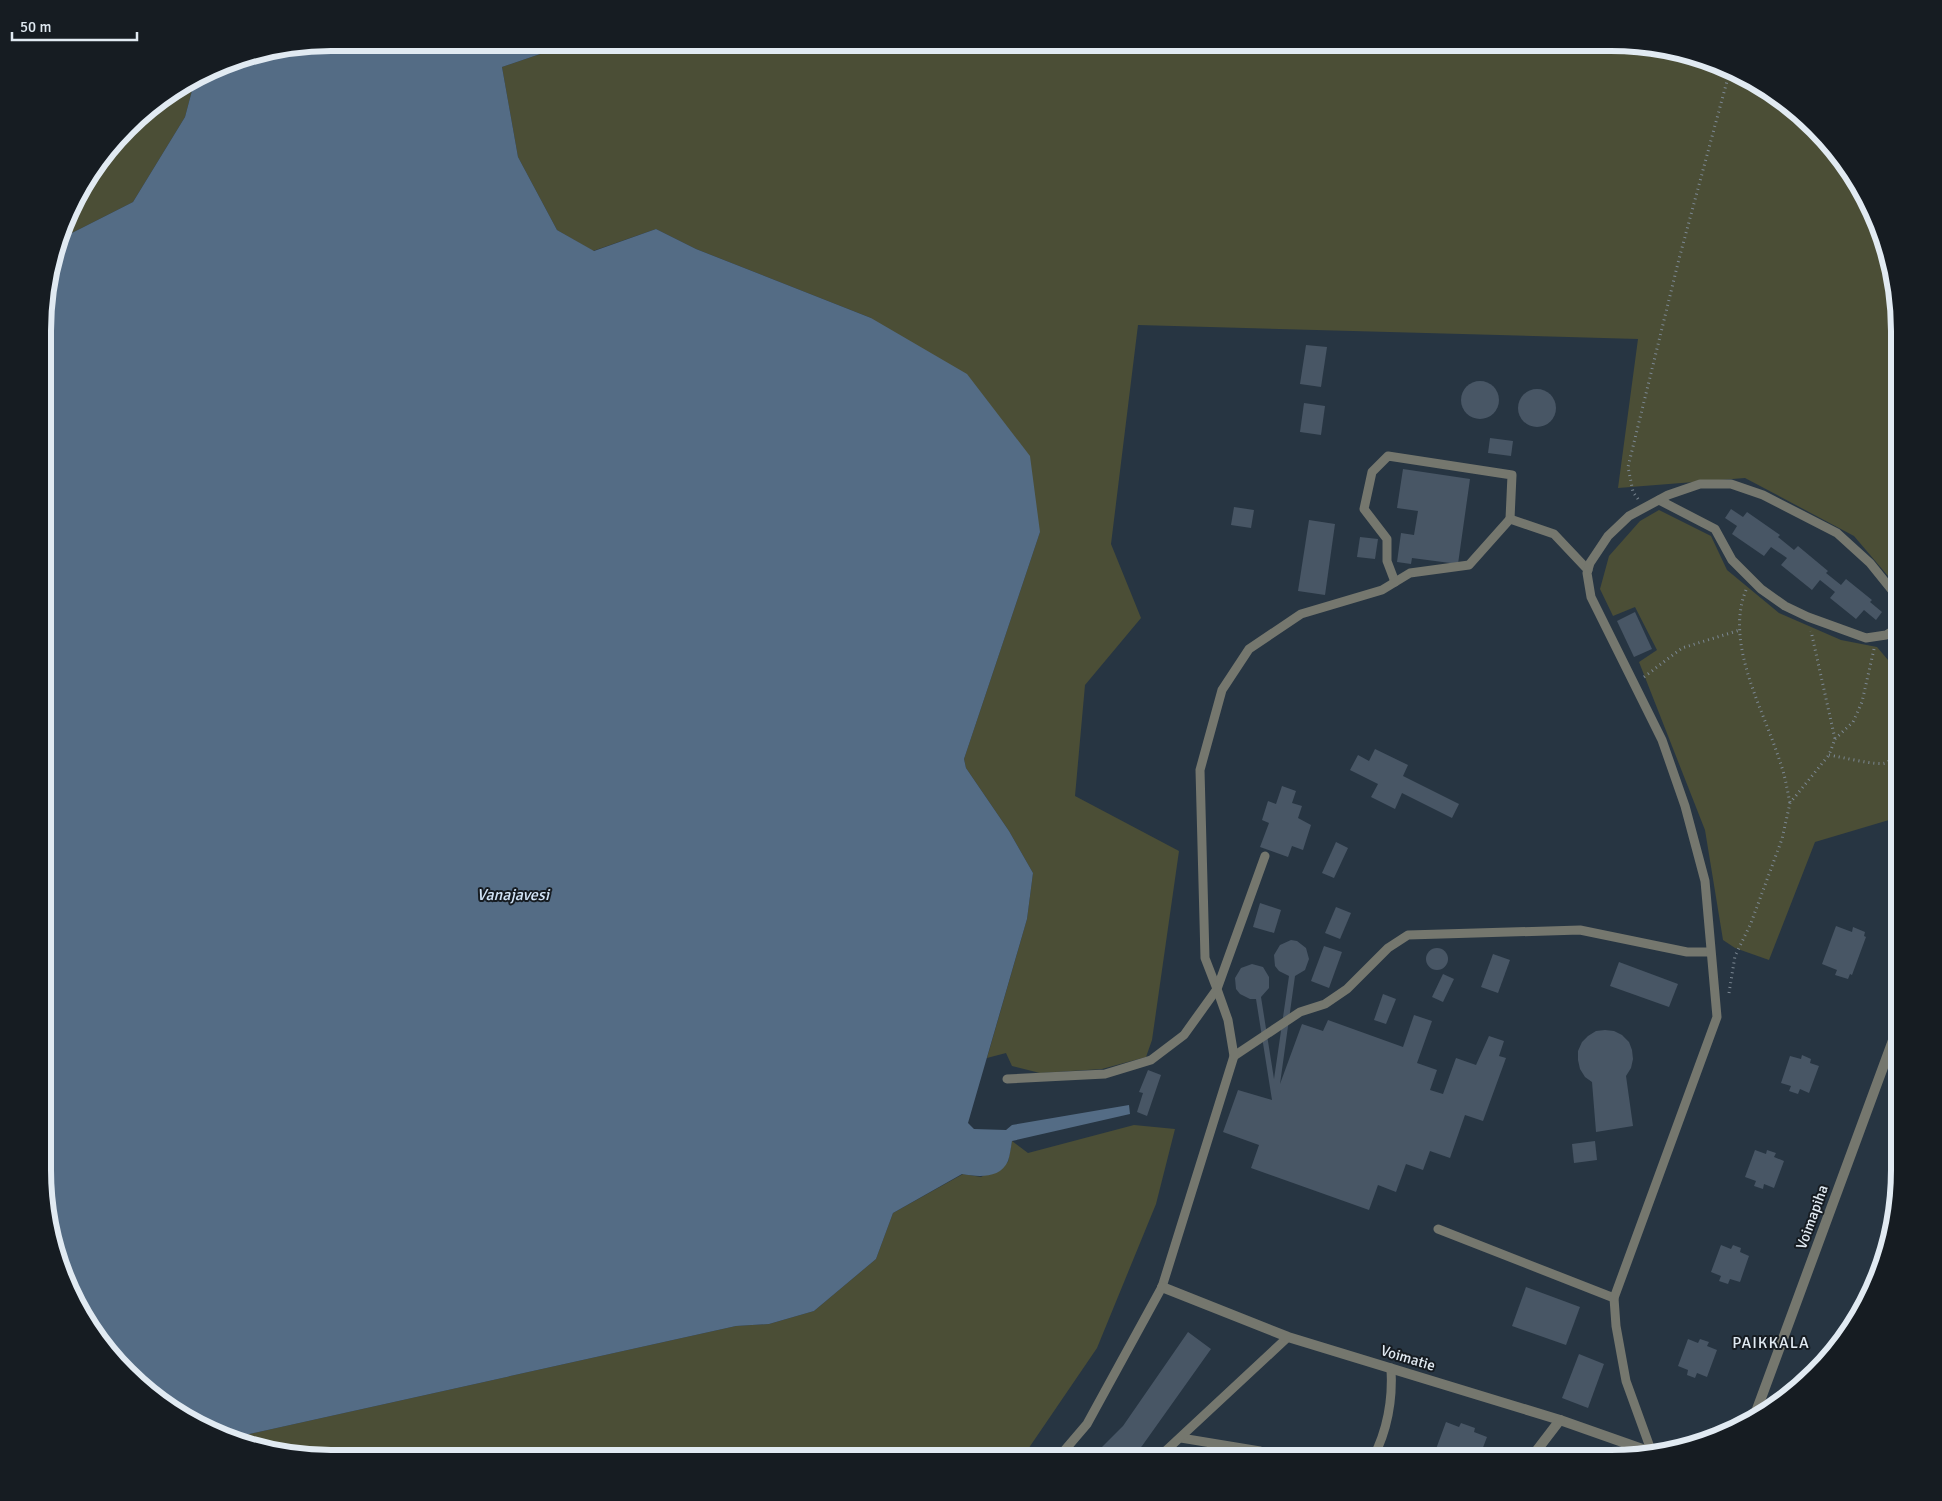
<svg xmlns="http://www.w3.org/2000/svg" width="1942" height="1501" font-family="Signika,sans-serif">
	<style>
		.green { fill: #4b4e36 }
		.water { fill: #546c85 }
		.building { fill: #485665 }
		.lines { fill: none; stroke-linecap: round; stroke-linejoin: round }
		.path { stroke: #7c8893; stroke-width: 3; stroke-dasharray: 1 4; stroke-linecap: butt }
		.service { stroke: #75776e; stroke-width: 9 }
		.minor { stroke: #75776e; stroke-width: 10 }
		.labels { text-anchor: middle; stroke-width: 4; stroke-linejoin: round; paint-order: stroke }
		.street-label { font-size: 15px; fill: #e1eaf2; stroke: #161c22 }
		.water-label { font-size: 16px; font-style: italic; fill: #d3e5f8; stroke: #161c22 }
		.neighbourhood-label { font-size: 16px; letter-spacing: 1px; fill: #e1eaf2; stroke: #161c22 }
		.rim { fill: none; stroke: #e1eaf2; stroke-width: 6 }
	</style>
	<rect width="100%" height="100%" fill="#273542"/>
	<g class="green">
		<path d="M549,43H1630L1721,64L1801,114L1840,156L1877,220L1899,331V589L1854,536L1745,478L1618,488L1638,339L1138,325L1111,544L1141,618L1085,685L1075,796L1179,851L1152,1040L1146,1057L1102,1069L1040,1073L1012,1066L1006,1053L987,1058L1027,919L1033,873L1009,831L966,768L964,759L1040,532L871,318L696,249L656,229L593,251L557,230L518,157L502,67L546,52Z"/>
		<path d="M194,83L185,117L133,202L64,237L81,187L141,114Z"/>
		<path d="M1659,510L1711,536L1727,570L1779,613L1841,640L1877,647L1899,673V815L1889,820L1815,842L1769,960L1735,948L1723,940L1705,830L1639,662L1657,650L1635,607L1613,616L1600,589L1609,556L1640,521Z"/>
		<path d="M1134,1125L1175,1129L1156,1204L1097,1348L1022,1458H312L220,1436L214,1433L245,1435L736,1326L769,1324L814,1311L876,1259L893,1213L963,1174L981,1177L1008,1162L1012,1141L1028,1153Z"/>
	</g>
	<path class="water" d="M331,43H549L546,52L502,67L518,157L557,230L594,251L656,229L696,249L871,318L967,374L1030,456L1040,532L964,759L966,768L1009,831L1033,873L1027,919L968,1123L974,1129L1006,1130L1012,1125L1129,1105L1130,1114L1012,1141C1011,1147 1010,1155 1008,1161C1000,1179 978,1177 962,1174L893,1213L876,1259L814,1311L769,1324L736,1326L245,1435L214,1433L141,1387L72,1298L43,1189L45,293L64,237L133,202L185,117L194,83L238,58Z"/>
	<g class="building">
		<path d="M1306,345L1327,347L1321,387L1300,384Z"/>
		<circle cx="1480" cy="400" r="19"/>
		<circle cx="1537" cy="408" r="19"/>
		<path d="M1304,403L1325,406L1321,435L1300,432Z"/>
		<path d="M1490,438L1513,441L1511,456L1488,453Z"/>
		<path d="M1403,469L1470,479L1458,564L1412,558L1411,564L1397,562L1401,533L1414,535L1418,511L1397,508Z"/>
		<path d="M1234,507L1254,510L1251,528L1231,525Z"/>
		<path d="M1731,509L1743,517L1747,512L1780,535L1778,537L1794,550L1798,546L1828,571L1826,573L1841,585L1846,579L1872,600L1870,602L1882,612L1876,620L1864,610L1856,619L1830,598L1835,592L1820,580L1812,590L1781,565L1787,558L1771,547L1764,556L1732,534L1737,526L1725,518Z"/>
		<path d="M1309,520L1335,524L1325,595L1298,591Z"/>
		<path d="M1360,537L1378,539L1375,559L1357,557Z"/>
		<path d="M1635,612L1652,649L1634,657L1617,621Z"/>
		<path d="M1375,749L1408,765L1403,776L1459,804L1452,818L1402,793L1395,809L1371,797L1378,784L1350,770L1358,755L1369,761Z"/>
		<path d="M1282,786L1296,791L1292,803L1302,806L1298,818L1311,825L1303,850L1292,846L1288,857L1260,847L1269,823L1262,820L1268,801L1276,804Z"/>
		<path d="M1336,842L1348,848L1334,878L1322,873Z"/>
		<path d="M1260,903L1281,910L1274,933L1253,927Z"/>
		<path d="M1336,907L1351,913L1340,939L1325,933Z"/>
		<path d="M1836,926L1852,932L1853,927L1865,932L1864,936L1866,937L1852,975L1850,974L1848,979L1835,975L1837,970L1822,964Z"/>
		<path d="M1291,940L1297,941L1306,948L1309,959L1305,970L1295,976L1280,1084L1302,1024L1323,1031L1328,1020L1403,1047L1414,1015L1432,1021L1417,1063L1437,1070L1430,1090L1443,1094L1456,1058L1476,1065L1489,1036L1504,1041L1499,1056L1506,1058L1483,1121L1465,1115L1450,1158L1430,1151L1423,1170L1406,1164L1396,1192L1378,1185L1369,1210L1251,1168L1259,1145L1223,1132L1238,1090L1272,1100L1256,999H1250L1240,994L1236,989L1235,978L1241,968L1252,964L1263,967L1269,977V988L1261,997L1274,1079L1289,976L1279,971L1275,966L1274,955L1280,945Z"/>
		<path d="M1324,946L1342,952L1329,988L1311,981Z"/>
		<circle cx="1437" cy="959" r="11"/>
		<path d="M1493,954L1510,960L1498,993L1481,987Z"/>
		<path d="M1619,962L1678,984L1669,1007L1610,986Z"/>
		<path d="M1443,974L1454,979L1443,1002L1432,997Z"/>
		<path d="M1383,994L1396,999L1386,1024L1374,1020Z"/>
		<path d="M1605,1030L1614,1031L1622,1035L1629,1042L1632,1050L1633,1059L1631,1068L1626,1076L1633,1126L1596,1132L1592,1082L1585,1077L1580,1069L1578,1060V1051L1582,1042L1588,1036L1596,1031Z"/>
		<path d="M1802,1055L1811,1059L1810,1063L1819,1066L1809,1093L1800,1089L1798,1094L1789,1091L1791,1086L1781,1083L1790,1056L1801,1059Z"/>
		<path d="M1148,1070L1161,1075L1147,1116L1137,1112L1143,1093L1139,1092Z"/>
		<path d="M1595,1141L1597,1160L1574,1163L1572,1144Z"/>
		<path d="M1755,1150L1766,1154L1767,1150L1776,1153L1774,1157L1784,1161L1774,1188L1764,1184L1763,1189L1754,1186L1756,1181L1745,1177Z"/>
		<path d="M1721,1245L1731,1249L1733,1245L1741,1248L1740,1252L1749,1256L1740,1282L1730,1279L1728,1284L1719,1281L1721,1276L1711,1272Z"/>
		<path d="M1526,1287L1580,1307L1566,1345L1512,1326Z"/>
		<path d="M1188,1332L1211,1349L1142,1446L1130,1458H1091L1123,1426Z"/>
		<path d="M1688,1339L1698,1343L1700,1339L1709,1342L1707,1346L1717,1350L1707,1377L1697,1373L1695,1378L1687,1375L1688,1370L1678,1366Z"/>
		<path d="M1579,1354L1604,1364L1588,1408L1562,1398Z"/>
		<path d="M1446,1422L1459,1427L1461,1423L1475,1428L1474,1432L1487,1437L1479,1458H1462L1436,1449Z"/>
	</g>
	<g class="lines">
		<g class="path">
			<path d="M1638,499L1633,492L1628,467L1679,259L1730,70"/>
			<path d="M1746,590C1724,644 1764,710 1780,762C1785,775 1787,789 1790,803"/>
			<path d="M1644,677L1682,648L1740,630"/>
			<path d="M1835,739L1853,722L1862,702L1874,649"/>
			<path d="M1829,755C1841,757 1878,766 1885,763C1890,761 1895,757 1899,754"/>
			<path d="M1729,993L1735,956L1751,923L1782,839L1790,803L1829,755L1835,739L1811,631"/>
		</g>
		<g class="service">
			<path d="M1659,500L1715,529L1732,560L1761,589L1785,606L1808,617L1866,638L1886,635L1899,627"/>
			<path d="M1395,582L1387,561V539L1364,509L1372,472L1388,456L1512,475L1510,519"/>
			<path d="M1234,1056L1300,1012L1325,1004L1347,989L1388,948L1408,935L1580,930L1687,952H1710"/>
			<path d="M1007,1079L1105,1074L1151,1060L1184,1035L1217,989L1205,958L1200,770L1222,690L1249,649L1301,614L1382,590L1410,573L1469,565L1510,519L1554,534L1588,570"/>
			<path d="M1438,1229L1614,1298"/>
			<path d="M1181,1438L1260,1451L1282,1458"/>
			<path d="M1651,1450L1626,1381L1616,1326L1614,1298L1717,1017L1705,881L1685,806L1662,740L1591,597L1587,573L1590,563L1608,536L1629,516L1668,495L1700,484H1731L1763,495L1837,533L1870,563L1899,599"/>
			<path d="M1058,1458L1087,1424L1162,1287L1234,1056L1228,1020L1217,989L1265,856"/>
			<path d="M1158,1458L1288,1337"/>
			<path d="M1373,1458C1388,1429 1393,1401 1391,1368"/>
		</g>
		<g class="minor">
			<path d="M1162,1287L1288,1337L1560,1420L1648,1451"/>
			<path d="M1753,1420L1899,1024"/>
			<path d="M1533,1458L1534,1454L1560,1420"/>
		</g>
	</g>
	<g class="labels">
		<g class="street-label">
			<text transform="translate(1812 1217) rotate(-70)" y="5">Voimapiha</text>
			<text transform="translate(1408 1358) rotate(17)" y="5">Voimatie</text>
		</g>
		<g class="water-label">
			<text x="513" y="900">Vanajavesi</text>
		</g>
		<g class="neighbourhood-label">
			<text x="1771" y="1348">PAIKKALA</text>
		</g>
	</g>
	<path d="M0 0H1942V1501H0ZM331 51H1611A280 280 0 0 1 1891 331V1170A280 280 0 0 1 1611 1450H331A280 280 0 0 1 51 1170V331A280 280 0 0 1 331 51Z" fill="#161c22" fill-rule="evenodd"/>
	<path class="rim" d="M331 51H1611A280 280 0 0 1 1891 331V1170A280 280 0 0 1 1611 1450H331A280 280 0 0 1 51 1170V331A280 280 0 0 1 331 51Z"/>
	<path d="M12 32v8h125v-8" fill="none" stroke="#e1eaf2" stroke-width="2.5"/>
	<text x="20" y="32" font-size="15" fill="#e1eaf2" stroke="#161c22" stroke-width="4" paint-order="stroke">50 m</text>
</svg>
